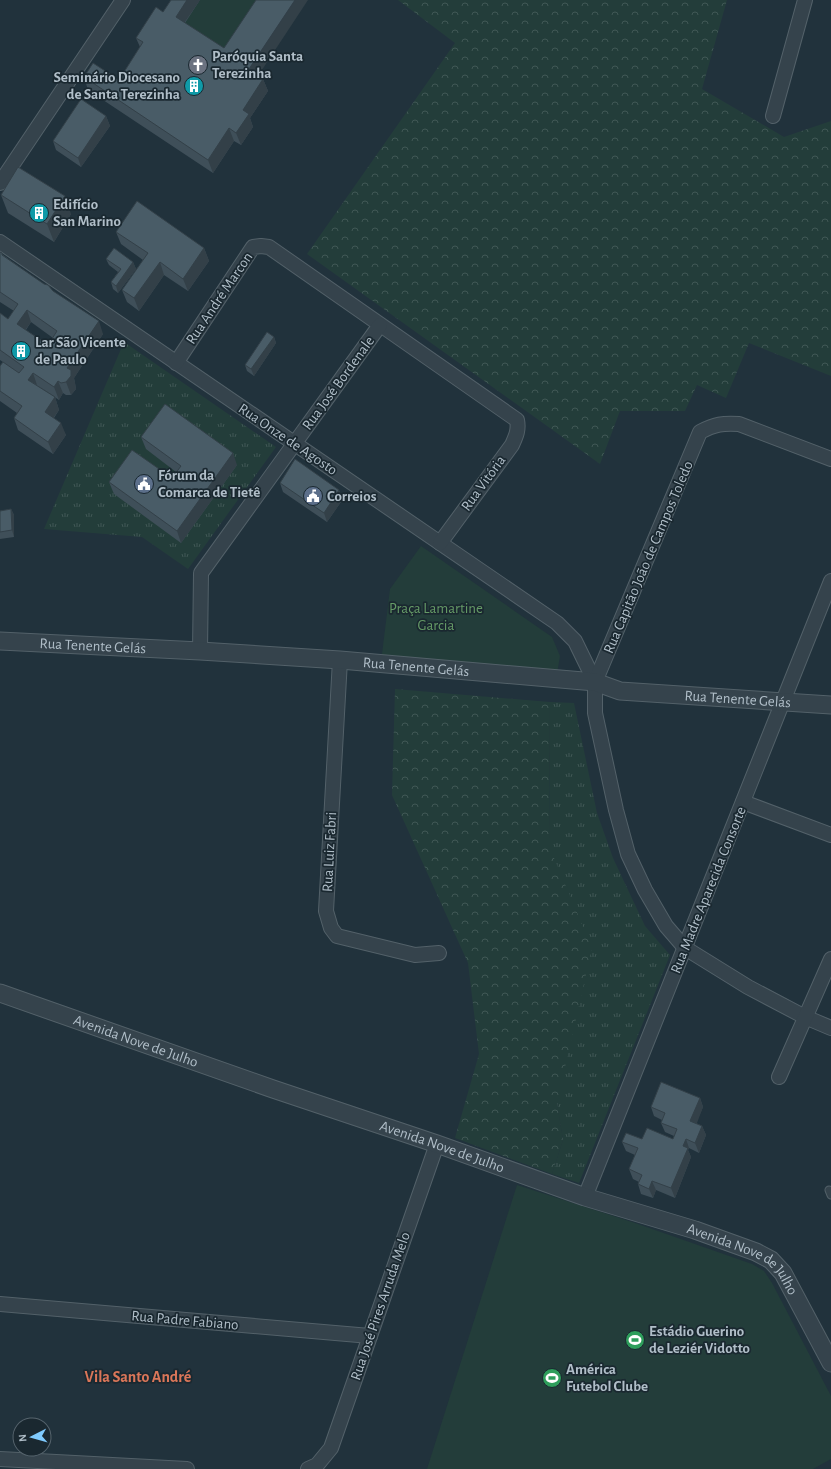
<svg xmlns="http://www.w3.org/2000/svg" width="831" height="1469" font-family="'Alegreya Sans',sans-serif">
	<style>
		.grass { fill: url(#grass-tufts) }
		.forest { fill: url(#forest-crowns) }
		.green { fill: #233d3a }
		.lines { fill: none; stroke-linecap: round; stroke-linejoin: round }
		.service-casing { stroke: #536169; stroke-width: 9 }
		.minor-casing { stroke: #536169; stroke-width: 16 }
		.tertiary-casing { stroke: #536169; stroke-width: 19 }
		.service { stroke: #35434c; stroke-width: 7 }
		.minor { stroke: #35434c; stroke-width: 14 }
		.tertiary { stroke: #35434c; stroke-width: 17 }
		.wall { fill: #3f4f59; fill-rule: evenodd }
		.shaded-wall { fill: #334048 }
		.building { fill: #495c67; stroke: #334048; fill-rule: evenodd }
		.labels { text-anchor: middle; stroke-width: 3.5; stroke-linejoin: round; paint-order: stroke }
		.poi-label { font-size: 15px; font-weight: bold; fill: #b0bec8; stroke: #1a2830; text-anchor: start }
		.street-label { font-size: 15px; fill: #b0bec8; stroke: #1a2830 }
		.park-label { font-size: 15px; fill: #659a66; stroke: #1a2830 }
		.neighbourhood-label { font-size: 16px; font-weight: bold; fill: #da7659; stroke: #1a2830 }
	</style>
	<defs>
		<pattern id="grass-tufts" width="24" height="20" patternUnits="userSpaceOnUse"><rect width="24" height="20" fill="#233d3a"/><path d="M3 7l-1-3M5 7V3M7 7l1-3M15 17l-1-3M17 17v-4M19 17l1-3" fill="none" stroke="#405755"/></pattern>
		<pattern id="forest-crowns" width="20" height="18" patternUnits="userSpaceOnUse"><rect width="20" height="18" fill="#233d3a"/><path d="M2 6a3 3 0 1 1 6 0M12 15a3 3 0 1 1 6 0" fill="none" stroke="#405755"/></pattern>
	</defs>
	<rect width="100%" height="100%" fill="#21323c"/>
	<g class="grass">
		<path d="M124,342L276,447L188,569L142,537L44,529Z"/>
		<path d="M550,702L574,703L597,813L613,858L645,926L670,955L579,1183L552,1174L563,1140L557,1104L549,846Z"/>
	</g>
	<g class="forest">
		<path d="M398,0H727L702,89L784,137L831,121V376L749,343L726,398L697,385L685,411H620L600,464L307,254L455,43Z"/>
		<path d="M395,689L550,702L549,846L592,948L557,1103L563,1140L552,1174L455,1138L479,1054L468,963L392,795Z"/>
	</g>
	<g class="green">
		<path d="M200,0H268L228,61L180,29Z"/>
		<path d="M421,546L552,637L560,656L557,674L381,662L390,589Z"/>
		<path d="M517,1185L635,1223L752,1264L764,1271L772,1283L831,1396V1459L813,1469H427Z"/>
	</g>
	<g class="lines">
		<defs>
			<path id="service" d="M829,1190L831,1195"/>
			<g id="minor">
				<path d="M773,116L805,0"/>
				<path d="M0,183L123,0"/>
				<path d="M0,242L557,623L575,641L595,682"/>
				<path d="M176,363L253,247L261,246L269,247L517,420C519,430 516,436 512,445L440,543"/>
				<path d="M831,459L739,424C723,423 715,424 700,432L595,682V713L616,810L628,854L645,890L666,926L685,948L748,987L805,1017L831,1028"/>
				<path d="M200,651L201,573L380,325"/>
				<path d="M340,660L326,911L331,928L337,936L415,955L439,953"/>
				<path d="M743,802L831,835"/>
				<path d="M779,1077L831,959"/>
				<path d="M585,1197L831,581"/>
				<path d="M0,1304L370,1336"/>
				<path d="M0,1459L187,1469"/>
				<path d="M308,1469L317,1465L331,1448L437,1144"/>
			</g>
			<g id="tertiary">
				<path id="s1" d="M0,641L200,651L340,660L595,682L620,691L831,705"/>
				<path id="s2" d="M0,993L273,1089L437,1144L585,1197L695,1230L756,1252L771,1260L783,1273L831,1363"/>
			</g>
		</defs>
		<use href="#service" class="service-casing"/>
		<use href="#minor" class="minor-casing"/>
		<use href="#tertiary" class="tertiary-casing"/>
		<use href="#service" class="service"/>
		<use href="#minor" class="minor"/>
		<use href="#tertiary" class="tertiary"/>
	</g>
	<g class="wall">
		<path d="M200,0L185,23L263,79L268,91L250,118L253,127L241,145L234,141L213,173L88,90L84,77L119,80L140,47L136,38L163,12Z"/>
		<path d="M106,116L110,126L81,167L56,150L53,141Z"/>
		<path d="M1,195L71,214L54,242L8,213Z"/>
		<path d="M116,232L204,248L209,261L188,291L164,275L139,311L127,302L122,290L143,260L121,244Z"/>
		<path d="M0,252L3,255L53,291L103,334L74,378L75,383L76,389L71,395H66L63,393L59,400L37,385L55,397L59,410L54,418L66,435L53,454L18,430L14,418L17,413L0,401V366L3,362L0,360V313L8,319L14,311L0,302ZM31,322L53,338L48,345L26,330Z"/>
		<path d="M106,259L133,262L136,269L118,293L113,289L111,282L118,272L109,265Z"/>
		<path d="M274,337L276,343L254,376L247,371L245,365Z"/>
		<path d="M141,437L237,465L181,543L114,494L109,482L172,478L176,472L146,449Z"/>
		<path d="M280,483L339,490L343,499L327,522L283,492Z"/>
		<path d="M11,509L14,515V537L0,539V511Z"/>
		<path d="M700,1098L703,1107L696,1123L702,1126L706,1135L699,1153L689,1148L688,1150L691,1157L675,1198L656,1190L653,1198L641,1194L638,1184L639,1182L633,1179L629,1169L635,1155L626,1151L622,1142L642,1139H673L674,1136L665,1132L661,1123L662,1120L654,1116L651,1107Z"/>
	</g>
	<g class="shaded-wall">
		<path d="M187,0H200L180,29L176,17Z"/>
		<path d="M295,0H308L254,82L249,69Z"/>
		<path d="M263,79L268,91L250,118L253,127L241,145L236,133L243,110Z"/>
		<path d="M106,116L110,126L81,167L78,158Z"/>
		<path d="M229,128L234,141L213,173L208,160Z"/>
		<path d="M65,196L71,214L54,242L47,224Z"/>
		<path d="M204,248L209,261L188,291L183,279Z"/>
		<path d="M133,262L136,269L118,293L116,286Z"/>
		<path d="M160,262L164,275L139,311L134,298Z"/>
		<path d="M27,310L31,322L21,336L17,324Z"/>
		<path d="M99,321L103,334L74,378L75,383L76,389L71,395L66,382L67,368Z"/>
		<path d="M274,337L276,343L254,376L251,369Z"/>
		<path d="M33,373L37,385L28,380Z"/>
		<path d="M58,381L63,393L59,400L54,387Z"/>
		<path d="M55,397L59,410L49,424L45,412Z"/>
		<path d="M61,423L66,435L53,454L48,442Z"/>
		<path d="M233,453L237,465L181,543L177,531Z"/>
		<path d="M339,490L343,499L327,522L324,513Z"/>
		<path d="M11,509L14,515V537L12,530Z"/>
		<path d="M700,1098L703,1107L694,1131L690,1121Z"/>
		<path d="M702,1126L706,1135L699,1153L695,1143Z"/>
		<path d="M686,1139L689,1148L688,1150L691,1157L675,1198L671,1188L683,1146Z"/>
		<path d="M652,1181L656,1190L653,1198L649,1189Z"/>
	</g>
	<g class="building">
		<path d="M171,0H187L176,17L224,48L256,0H295L249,69L263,79L243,110L249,114L236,133L229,128L208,160L84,77L93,63L119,80L143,42L136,38L156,7L163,12Z"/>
		<path d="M81,99L106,116L78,158L53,141Z"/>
		<path d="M18,167L65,196L47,224L1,195Z"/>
		<path d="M137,201L204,248L183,279L160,262L134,298L122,290L148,253L116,232Z"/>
		<path d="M114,248L133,262L116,286L111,282L121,269L106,259Z"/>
		<path d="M0,252L2,253V255L44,284L48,285L53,291L99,321L67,368L71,370V376L66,382L61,383L58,381L54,387L33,373L28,380L55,397L45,412L61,423L48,442L14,418L22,406L0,391V366L3,362L19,373L24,367L0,350V313L8,319L18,304L0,292ZM27,310L57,331L48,345L17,324Z"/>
		<path d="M267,332L274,337L251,369L245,365Z"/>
		<path d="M165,404L233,453L177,531L109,482L132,450L172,478L181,466L141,437Z"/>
		<path d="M295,459L339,490L324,513L280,483Z"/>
		<path d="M11,509L12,530L0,532V511Z"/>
		<path d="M661,1082L700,1098L690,1121L702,1126L695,1143L686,1139L683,1146L688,1148L671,1188L652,1181L649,1189L638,1184L642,1175L629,1169L638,1148L622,1142L626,1133L642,1139L647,1128L673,1139L677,1129L661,1123L665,1113L651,1107Z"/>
	</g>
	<defs>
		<symbol id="church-disc" viewBox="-11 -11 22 22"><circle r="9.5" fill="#6b7280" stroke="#1a2830"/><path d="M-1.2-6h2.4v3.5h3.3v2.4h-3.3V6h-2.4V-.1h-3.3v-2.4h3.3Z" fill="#fff"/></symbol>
		<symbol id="building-disc" viewBox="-11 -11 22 22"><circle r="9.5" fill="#0f9aa8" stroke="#1a2830"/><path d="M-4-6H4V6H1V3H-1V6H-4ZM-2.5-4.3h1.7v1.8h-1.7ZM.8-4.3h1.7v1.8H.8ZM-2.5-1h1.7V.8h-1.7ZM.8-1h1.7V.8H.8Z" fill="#fff"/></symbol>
		<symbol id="civic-disc" viewBox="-11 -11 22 22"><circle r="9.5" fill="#5c6f8a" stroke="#1a2830"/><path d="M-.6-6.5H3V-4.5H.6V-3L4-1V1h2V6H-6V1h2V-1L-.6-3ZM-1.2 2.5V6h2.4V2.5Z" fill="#fff"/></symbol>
		<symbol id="stadium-disc" viewBox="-11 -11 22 22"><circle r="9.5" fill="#2e9e5b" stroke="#1a2830"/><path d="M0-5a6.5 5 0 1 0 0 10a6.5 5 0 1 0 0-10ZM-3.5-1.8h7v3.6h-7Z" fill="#fff"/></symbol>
	</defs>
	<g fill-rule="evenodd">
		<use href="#church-disc" x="187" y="54" width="22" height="22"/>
		<use href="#building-disc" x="183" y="75" width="22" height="22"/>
		<use href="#building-disc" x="28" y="202" width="22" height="22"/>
		<use href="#building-disc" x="10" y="340" width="22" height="22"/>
		<use href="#civic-disc" x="133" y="473" width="22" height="22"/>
		<use href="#civic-disc" x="302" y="485" width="22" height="22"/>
		<use href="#stadium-disc" x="624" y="1329" width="22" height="22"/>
		<use href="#stadium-disc" x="541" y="1367" width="22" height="22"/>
	</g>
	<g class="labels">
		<g class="poi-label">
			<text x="212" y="61">Paróquia Santa<tspan x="212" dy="17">Terezinha</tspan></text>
			<text x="180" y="82" text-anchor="end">Seminário Diocesano<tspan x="180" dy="17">de Santa Terezinha</tspan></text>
			<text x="53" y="209">Edifício<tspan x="53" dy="17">San Marino</tspan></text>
			<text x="35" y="347">Lar São Vicente<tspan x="35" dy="17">de Paulo</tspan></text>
			<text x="158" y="480">Fórum da<tspan x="158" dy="17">Comarca de Tietê</tspan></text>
			<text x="327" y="501">Correios</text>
			<text x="649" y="1336">Estádio Guerino<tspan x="649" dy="17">de Leziér Vidotto</tspan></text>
			<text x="566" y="1374">América<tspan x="566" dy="17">Futebol Clube</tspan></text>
		</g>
		<g class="street-label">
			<text transform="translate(219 298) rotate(-56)" y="5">Rua André Marcon</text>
			<text transform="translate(338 383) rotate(-54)" y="5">Rua José Bordenale</text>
			<text transform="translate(288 439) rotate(34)" y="5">Rua Onze de Agosto</text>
			<text transform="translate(483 483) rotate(-54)" y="5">Rua Vitória</text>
			<text transform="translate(648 557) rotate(-67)" y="5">Rua Capitão João de Campos Toledo</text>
			<text dy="5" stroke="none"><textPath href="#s1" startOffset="93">Rua Tenente Gelás</textPath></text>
			<text dy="5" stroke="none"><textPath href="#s1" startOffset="417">Rua Tenente Gelás</textPath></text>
			<text dy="5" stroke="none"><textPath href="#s1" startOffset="741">Rua Tenente Gelás</textPath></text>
			<text transform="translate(329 852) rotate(-87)" y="5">Rua Luiz Fabri</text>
			<text transform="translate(708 890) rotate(-68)" y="5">Rua Madre Aparecida Consorte</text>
			<text dy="5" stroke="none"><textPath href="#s2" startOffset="144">Avenida Nove de Julho</textPath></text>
			<text dy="5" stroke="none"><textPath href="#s2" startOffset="468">Avenida Nove de Julho</textPath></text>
			<text dy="5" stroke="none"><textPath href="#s2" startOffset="792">Avenida Nove de Julho</textPath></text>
			<text transform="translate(380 1306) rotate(-71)" y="5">Rua José Pires Arruda Melo</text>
			<text transform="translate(185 1320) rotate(5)" y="5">Rua Padre Fabiano</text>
		</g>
		<g class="park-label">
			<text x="436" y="613">Praça Lamartine<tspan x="436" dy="17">Garcia</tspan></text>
		</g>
		<g class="neighbourhood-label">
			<text x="138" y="1382">Vila Santo André</text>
		</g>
	</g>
	<g transform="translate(32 1437) rotate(264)"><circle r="19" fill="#1a2830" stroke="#56646d"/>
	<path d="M0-3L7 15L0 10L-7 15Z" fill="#7fcafd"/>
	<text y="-6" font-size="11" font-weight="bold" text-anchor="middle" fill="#b0bec8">N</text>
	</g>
</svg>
